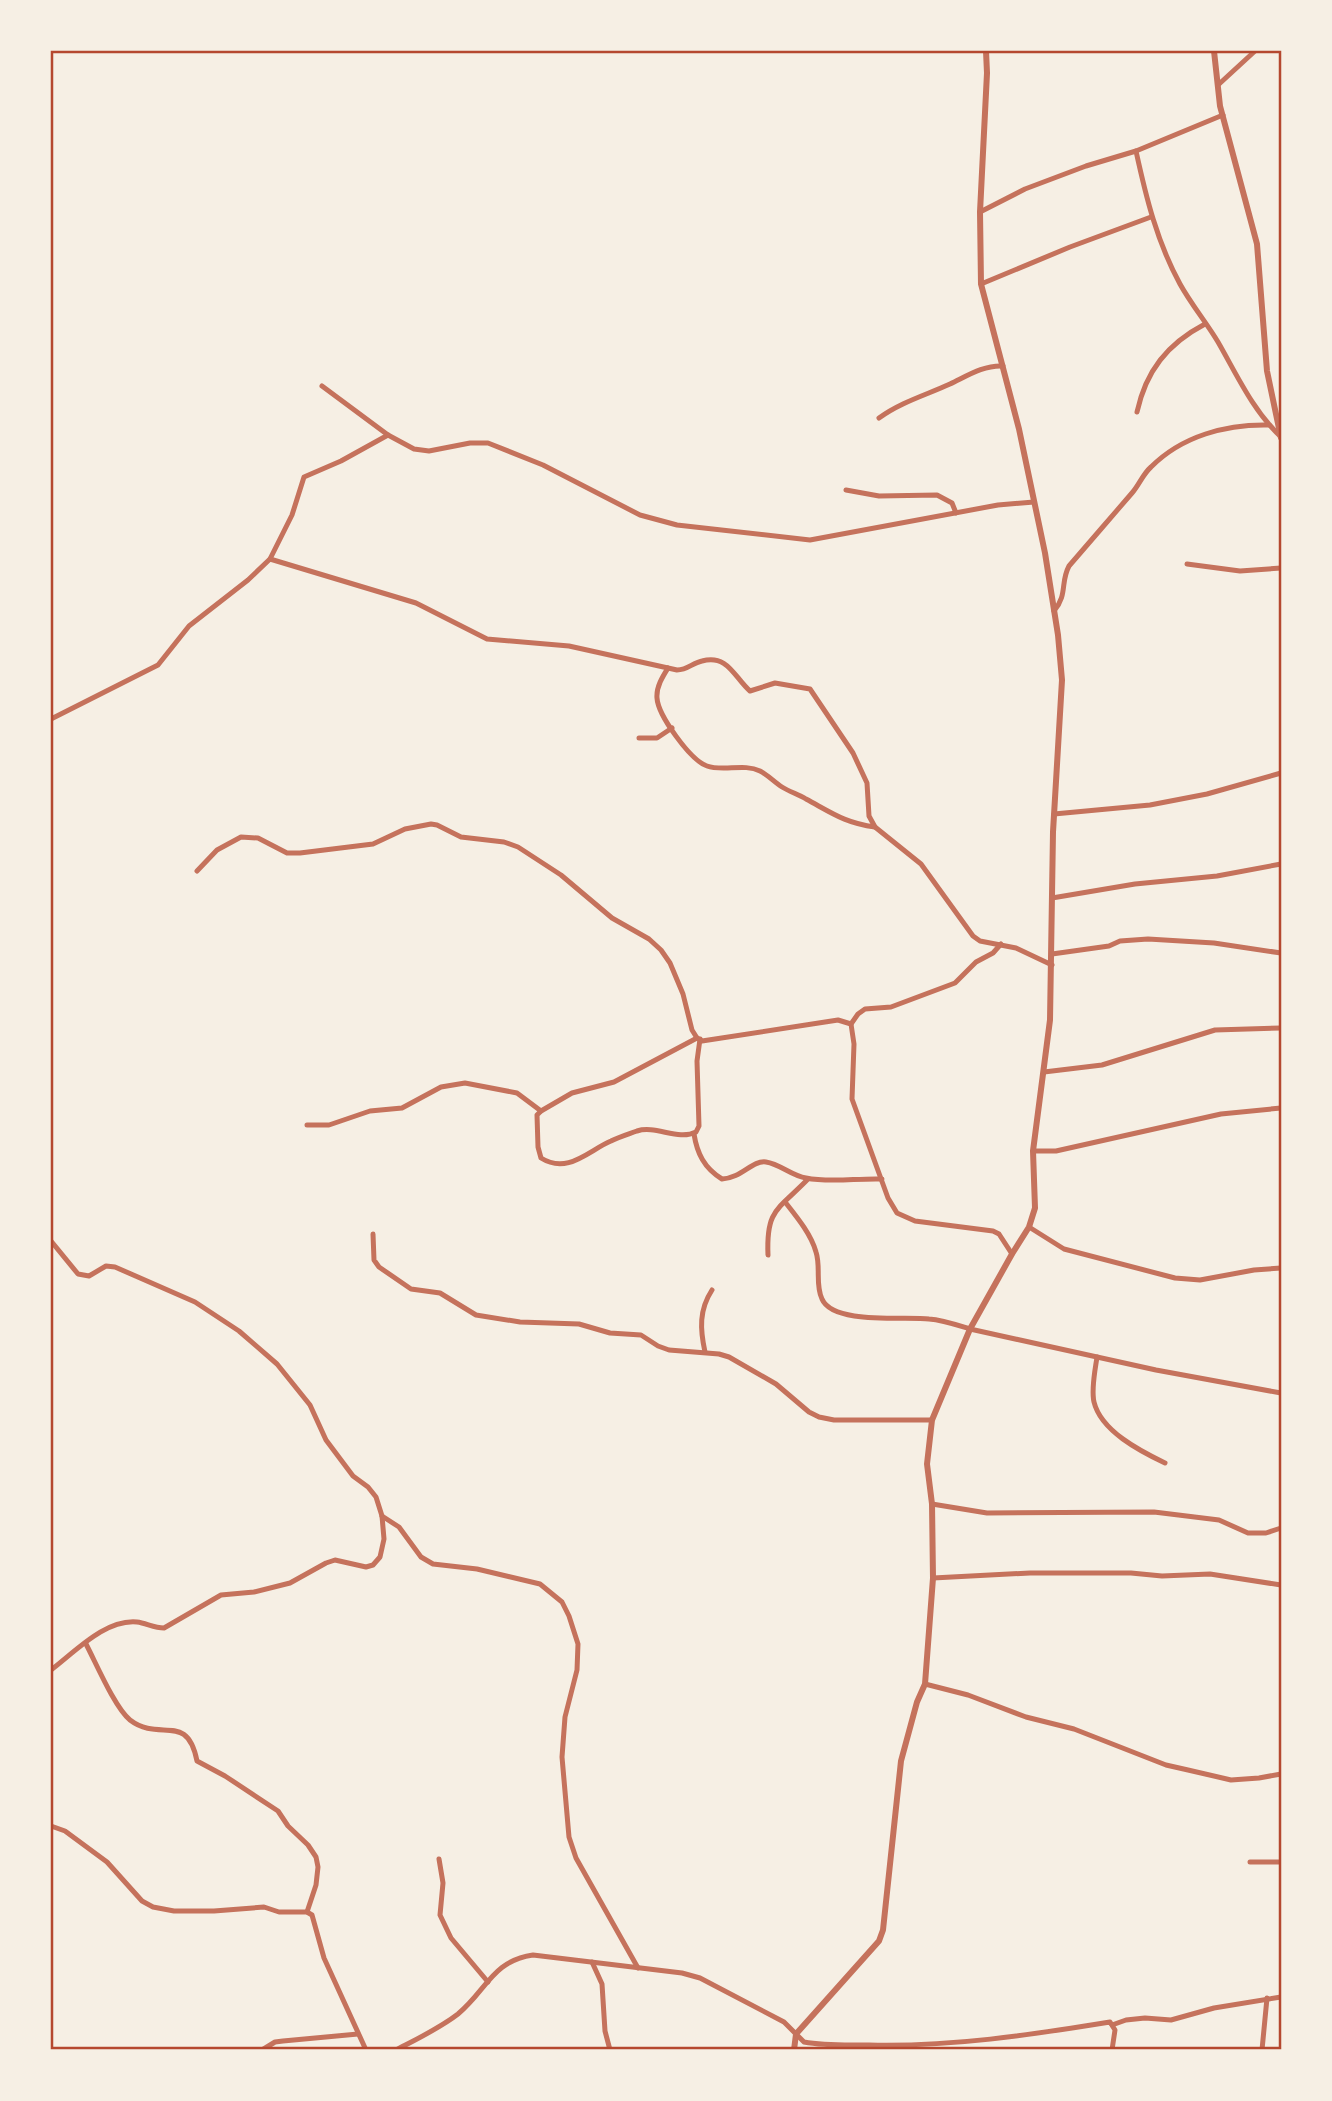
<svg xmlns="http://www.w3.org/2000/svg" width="1332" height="2101" font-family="'Golos Text',sans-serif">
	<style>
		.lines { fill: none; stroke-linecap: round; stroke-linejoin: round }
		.minor { stroke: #c5725c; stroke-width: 5 }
		.tertiary { stroke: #c5725c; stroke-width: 6 }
		.neatline { fill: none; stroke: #b5482f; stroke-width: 2.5 }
	</style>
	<rect width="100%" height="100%" fill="#f6efe4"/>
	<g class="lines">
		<g class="minor">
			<path d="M1218,85L1255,51"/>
			<path d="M1136,151C1146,197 1157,242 1180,284C1191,304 1206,322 1218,342C1237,375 1252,409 1280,436"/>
			<path d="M980,212L1025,189L1086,166L1136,151L1223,115"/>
			<path d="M981,284L1070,247L1151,217"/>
			<path d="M322,386L388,435L414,449L429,451L470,443H488L543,465L640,515L677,525L810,540L998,505L1034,502"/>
			<path d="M1137,412C1146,371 1167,344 1205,324"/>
			<path d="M879,418C901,402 926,395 950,384C967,376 983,365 1003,366"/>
			<path d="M846,490L879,496L937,495L952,503L956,513"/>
			<path d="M270,559L416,603L487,639L569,646L677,670C688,670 692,663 702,661C728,654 734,677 750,691L775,683L810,689L853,753L867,783L869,816L875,827L921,864L973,936L980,941L1016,948L1052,965"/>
			<path d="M1187,564L1240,571L1281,568"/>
			<path d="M1054,611C1068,594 1060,583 1069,566C1090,542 1111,517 1132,493C1139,485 1143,474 1151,467C1182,436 1226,424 1269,425"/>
			<path d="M668,668C663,676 656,687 657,698C658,715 690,760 707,766C723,772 744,763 760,771C768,775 774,782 782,787C790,792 798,794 806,799C832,813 845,823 875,827"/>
			<path d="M51,719L158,665L189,626L248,580L270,559L292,515L304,477L341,461L388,435"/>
			<path d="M639,738H657L672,728"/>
			<path d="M1054,814L1150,805L1207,794L1281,773"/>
			<path d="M197,871L217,850L241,837L258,838L287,853H300L373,844L405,829L431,824L437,825L461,837L504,842L518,847L561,875L612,918L649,939L661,950L670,963L683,994L692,1030L697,1038L702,1041L838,1020L851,1024L854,1044L852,1099L888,1198L897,1213L915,1221L993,1231L999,1234L1012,1254"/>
			<path d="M1052,898L1135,884L1217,876L1281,864"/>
			<path d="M1052,954L1109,946L1120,941L1148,939L1214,943L1281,953"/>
			<path d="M851,1024L858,1014L865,1009L891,1007L955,983L976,962L993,953L1001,944"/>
			<path d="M697,1038L614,1082L572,1093L541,1111L537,1115L538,1147L541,1158C568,1175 589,1150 611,1141C619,1137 629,1134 637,1131C656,1125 678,1141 696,1132L699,1126L697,1061L700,1039"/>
			<path d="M1044,1072L1102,1065L1215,1030L1281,1028"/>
			<path d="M307,1125H329L370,1111L402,1108L441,1087L465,1083L517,1093L541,1111"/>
			<path d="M694,1134C697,1153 704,1168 722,1179C742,1178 752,1160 766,1162C780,1164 792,1176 806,1178C830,1183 857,1178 882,1179"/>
			<path d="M1033,1151H1056L1221,1114L1281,1108"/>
			<path d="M785,1202C796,1216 811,1234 816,1252C821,1267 815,1285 822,1299C833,1325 906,1316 929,1319C943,1320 957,1325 970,1329L1156,1370L1281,1393"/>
			<path d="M1029,1227L1064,1249L1175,1278L1200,1280L1254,1270L1281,1268"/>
			<path d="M373,1234L374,1260L379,1267L411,1289L440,1293L476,1315L520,1322L579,1324L610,1333L641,1335L658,1346L669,1350L719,1354L729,1357L776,1384L809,1412L819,1417L834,1420H932"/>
			<path d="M51,1241L78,1274L89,1276L106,1266L115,1267L195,1302L239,1331L277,1364L310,1405L326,1440L353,1476L368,1487L376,1497L382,1516L384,1539L380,1557L373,1565L366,1567L335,1560L326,1563L290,1583L254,1592L221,1595L164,1628C154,1628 146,1623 137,1622C105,1619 75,1652 51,1670"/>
			<path d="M768,1255C766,1209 778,1210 808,1179"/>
			<path d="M705,1352C700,1329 699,1310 712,1290"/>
			<path d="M1097,1357C1095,1371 1091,1389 1094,1402C1101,1431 1140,1451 1165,1463"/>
			<path d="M932,1504L987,1513L1154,1512L1219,1520L1248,1533H1266L1281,1528"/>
			<path d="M382,1516L399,1527L421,1557L433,1564L477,1569L540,1584L562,1602L569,1616L578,1644L577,1670L565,1717L562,1757L569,1837L576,1858L638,1968"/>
			<path d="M933,1578L1030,1573H1131L1162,1576L1210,1574L1281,1585"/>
			<path d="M86,1644C96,1663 115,1708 130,1720C160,1743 187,1711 197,1761L225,1776L278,1811L288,1826L308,1845L316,1857L318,1867L316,1885L307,1912"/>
			<path d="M925,1684L968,1695L1026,1717L1074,1729L1166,1765L1188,1770L1231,1780L1259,1778L1281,1774"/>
			<path d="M51,1826L65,1831L107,1862L142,1901L153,1907L174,1911H214L264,1907L279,1912H307L312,1915L324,1958L366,2050"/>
			<path d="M439,1859L443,1883L440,1915L451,1938L488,1982"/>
			<path d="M1250,1862H1281"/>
			<path d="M592,1962L602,1984L605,2031L610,2050"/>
			<path d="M1112,2025L1126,2020L1145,2018L1171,2020L1214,2008L1281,1997"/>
			<path d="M262,2050L275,2042L283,2041L358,2034"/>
			<path d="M396,2050C417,2039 440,2028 458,2014C487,1990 492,1961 533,1955L682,1973L700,1978L784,2022L804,2042C825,2046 847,2045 869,2045C951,2047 1030,2035 1110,2022L1115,2030L1112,2050"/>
			<path d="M1262,2050L1267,1998"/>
		</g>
		<g class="tertiary">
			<path d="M1214,51L1220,106L1257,244L1267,371L1281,438"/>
			<path d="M794,2050L796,2034L879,1941L883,1930L901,1761L917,1702L925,1684L933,1578L932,1504L927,1464L932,1420L970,1329L1012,1254L1029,1227L1035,1208L1033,1151L1050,1020L1053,832L1062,680L1058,635L1045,553L1019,429L981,284L980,212L987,73L986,51"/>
		</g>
	</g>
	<rect width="1332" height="2101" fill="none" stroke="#f6efe4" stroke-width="105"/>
	<rect x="52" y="52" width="1228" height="1996" class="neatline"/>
</svg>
